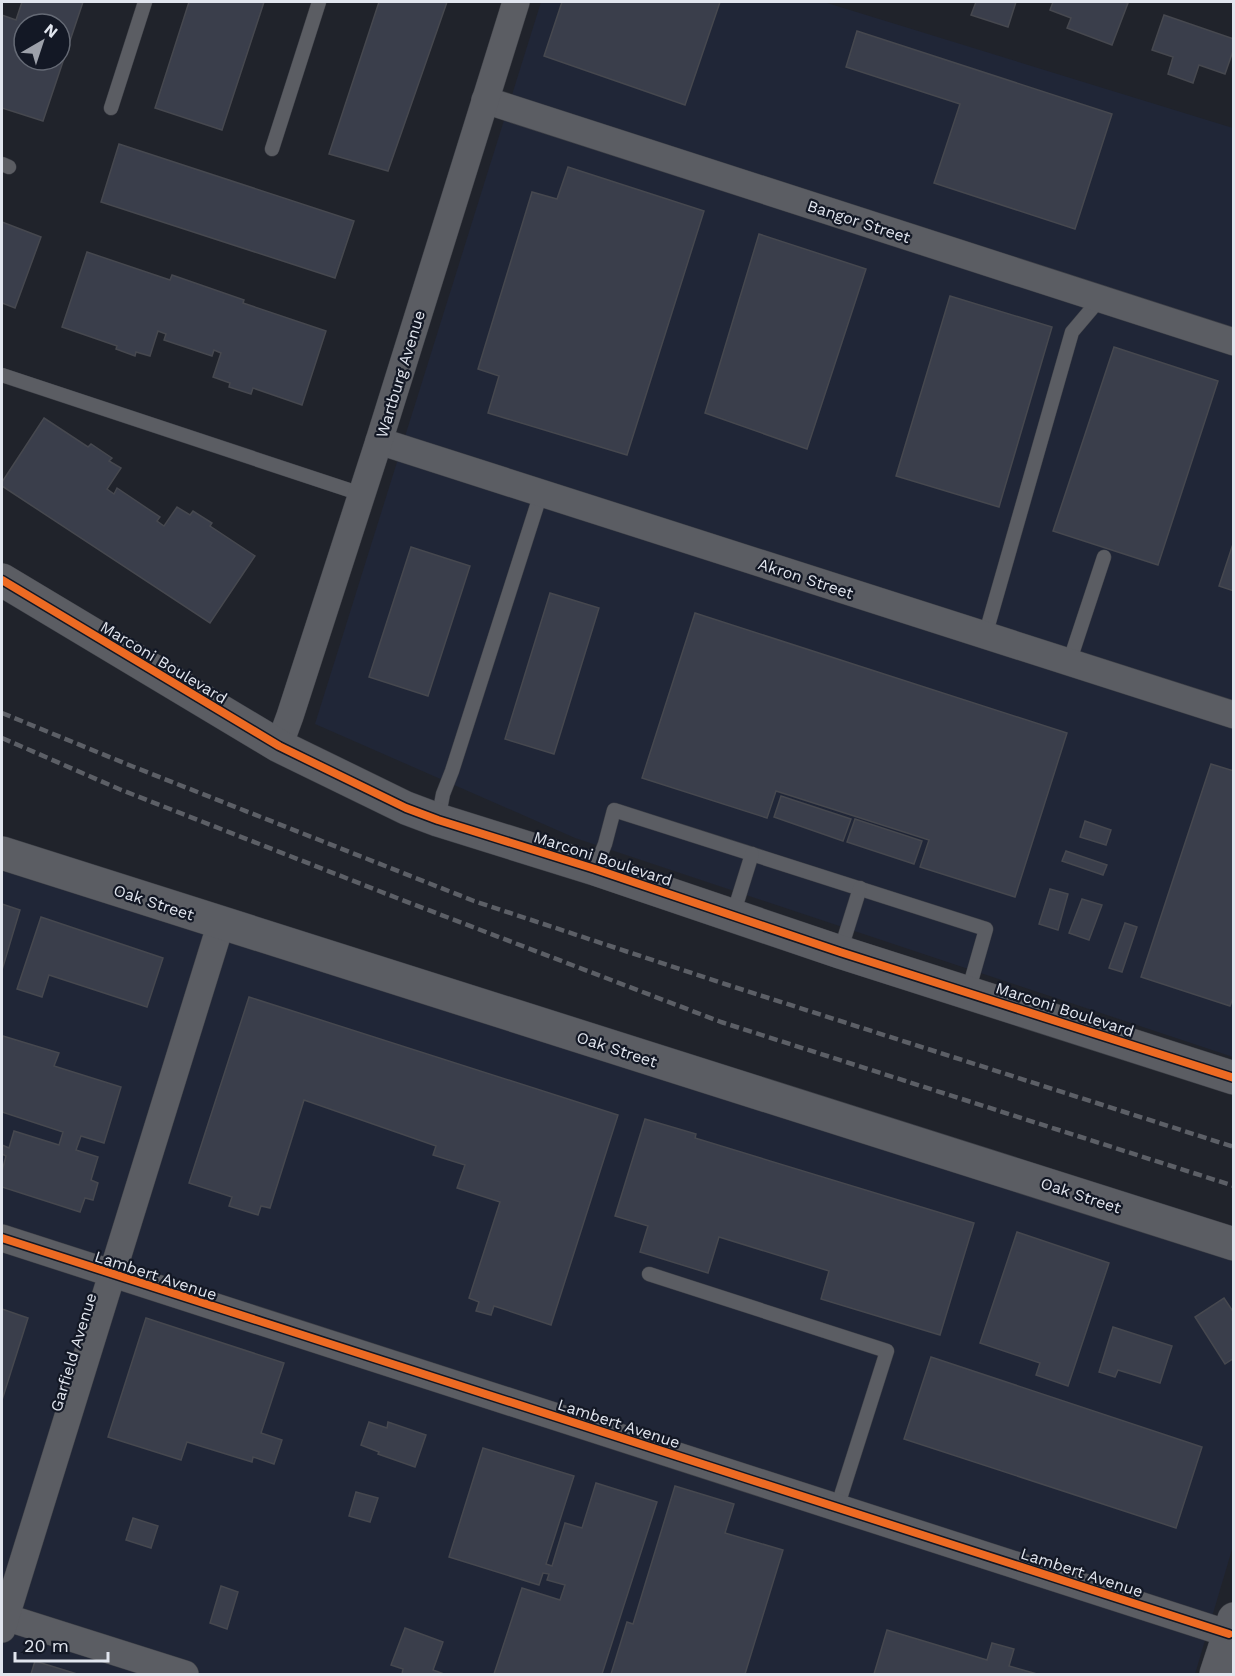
<svg xmlns="http://www.w3.org/2000/svg" width="1235" height="1676" font-family="'Work Sans',sans-serif">
	<style>
		.built { fill: #202637 }
		.building { fill: #3a3e4b; stroke: #46484f; stroke-width: 1.5; fill-rule: evenodd }
		.lines { fill: none; stroke-linecap: round; stroke-linejoin: round }
		.lane-casing { stroke: #3e4047; stroke-width: 15 }
		.street-casing { stroke: #3e4047; stroke-width: 28 }
		.secondary-casing { stroke: #3e4047; stroke-width: 34 }
		.lane { stroke: #5b5d63; stroke-width: 14 }
		.street { stroke: #5b5d63; stroke-width: 27 }
		.secondary { stroke: #5b5d63; stroke-width: 33 }
		.rail { stroke: #5c5f66; stroke-width: 4.5; stroke-dasharray: 9 4.5; stroke-linecap: butt }
		.cycleway-casing { stroke: #131825; stroke-width: 11 }
		.cycleway { stroke: #ed6a23; stroke-width: 8 }
		.labels { text-anchor: middle; stroke-width: 4.5; stroke-linejoin: round; paint-order: stroke }
		.street-label { font-size: 16px; fill: #e1e5ee; stroke: #131825 }
	</style>
	<rect width="100%" height="100%" fill="#20232b"/>
	<g class="built">
		<path d="M541,2H824L1233,128V1057L575,838L315,724Z"/>
		<path d="M2,851L1233,1230V1546L1195,1674H2Z"/>
	</g>
	<g class="building">
		<path d="M22,2H83L43,121L2,108V15L16,20ZM24,24H60V60H24Z"/>
		<path d="M189,2H264L222,130L155,108Z"/>
		<path d="M379,2H447L388,171L329,154Z"/>
		<path d="M562,2H720L685,105L544,56Z"/>
		<path d="M976,2H1016L1008,27L971,15Z"/>
		<path d="M1053,2H1123L1128,3L1112,45L1067,28L1071,18L1050,10Z"/>
		<path d="M1164,15L1234,39V48L1225,74L1199,65L1193,83L1168,74L1173,57L1152,50Z"/>
		<path d="M857,31L1112,114L1075,229L934,183L960,104L846,67Z"/>
		<path d="M119,144L354,221L335,278L101,202Z"/>
		<path d="M568,167L704,211L627,455L488,413L499,376L478,369L532,192L557,199Z"/>
		<path d="M2,222L41,237L15,308L2,303Z"/>
		<path d="M759,234L866,269L807,449L705,413Z"/>
		<path d="M87,252L170,280L172,275L244,300L243,303L326,331L302,405L253,388L251,394L229,387L230,383L213,377L221,353L214,350L212,356L164,340L166,334L158,331L150,356L136,352L135,356L116,349L117,346L62,327Z"/>
		<path d="M950,296L1052,327L999,507L896,476Z"/>
		<path d="M1114,347L1218,381L1158,565L1053,531Z"/>
		<path d="M44,418L88,447L91,444L112,458L109,461L121,468L107,489L114,494L117,488L160,517L157,521L164,526L177,507L190,515L193,511L212,523L210,526L255,556L210,623L2,486V482Z"/>
		<path d="M1234,541V591L1219,586Z"/>
		<path d="M411,547L470,566L428,696L369,677Z"/>
		<path d="M550,593L599,608L554,754L505,739Z"/>
		<path d="M695,613L1067,733L1015,897L920,867L929,840L776,791L767,818L642,778Z"/>
		<path d="M1211,764L1234,771V995L1230,1006L1141,977Z"/>
		<path d="M781,796L851,819L843,841L774,817Z"/>
		<path d="M855,819L922,841L914,864L847,842Z"/>
		<path d="M1085,821L1111,830L1106,845L1080,837Z"/>
		<path d="M1066,851L1107,865L1103,875L1062,861Z"/>
		<path d="M1050,889L1068,894L1058,930L1039,924Z"/>
		<path d="M1082,899L1102,905L1089,940L1069,933Z"/>
		<path d="M2,904L20,910L2,970Z"/>
		<path d="M41,917L163,958L147,1007L49,975L42,997L17,989Z"/>
		<path d="M1125,923L1137,927L1122,972L1109,968Z"/>
		<path d="M249,997L618,1115L551,1325L494,1306L491,1315L476,1311L479,1302L469,1298L500,1202L457,1188L465,1165L433,1155L436,1146L304,1100L270,1208L261,1206L258,1215L229,1206L232,1197L189,1183Z"/>
		<path d="M3,1036L59,1053L54,1066L121,1087L104,1143L81,1136L76,1150L98,1157L91,1180L98,1183L93,1200L85,1198L80,1212L2,1187V1171L6,1156L2,1154V1145L9,1148L14,1131L59,1145L63,1132L2,1112V1042Z"/>
		<path d="M645,1119L696,1134L695,1138L974,1223L940,1335L821,1299L829,1271L719,1237L708,1273L640,1252L648,1226L615,1216Z"/>
		<path d="M1017,1232L1109,1263L1068,1386L1036,1375L1040,1363L980,1343Z"/>
		<path d="M1224,1298L1234,1313V1358L1225,1364L1195,1317Z"/>
		<path d="M2,1309L28,1318L2,1400Z"/>
		<path d="M146,1318L284,1363L261,1433L282,1440L274,1464L253,1457L252,1462L187,1442L181,1460L108,1437Z"/>
		<path d="M1113,1327L1172,1346L1160,1383L1118,1370L1115,1377L1099,1372Z"/>
		<path d="M931,1357L1202,1447L1176,1528L904,1439Z"/>
		<path d="M369,1422L387,1428L388,1422L426,1435L415,1467L378,1454L379,1452L361,1445Z"/>
		<path d="M483,1448L574,1476L546,1564L552,1566L565,1523L582,1528L596,1483L657,1502L602,1674H494L522,1588L560,1600L565,1585L547,1580L549,1574L543,1573L539,1585L449,1557Z"/>
		<path d="M675,1486L734,1504L725,1533L783,1550L745,1674H611L627,1622L633,1624Z"/>
		<path d="M356,1492L378,1498L370,1522L349,1516Z"/>
		<path d="M133,1518L158,1526L151,1548L126,1540Z"/>
		<path d="M221,1586L238,1592L227,1629L210,1623Z"/>
		<path d="M405,1628L443,1642L433,1670L444,1674H402L403,1669L391,1665Z"/>
		<path d="M887,1630L987,1660L992,1643L1014,1649L1009,1666L1037,1674H874Z"/>
		<path d="M35,1661L77,1674H31Z"/>
	</g>
	<g class="lines">
		<defs>
			<g id="lane">
				<path d="M111,108L145,2"/>
				<path d="M272,149L319,2"/>
				<path d="M2,164L9,167"/>
				<path d="M2,375L361,494"/>
				<path d="M985,636L1072,332L1100,299"/>
				<path d="M1069,663L1104,557"/>
				<path d="M438,820L443,794L452,771L541,493"/>
				<path d="M595,869L605,844L614,810L986,929L968,992"/>
				<path d="M733,915L752,854"/>
				<path d="M840,952L860,888"/>
				<path d="M649,1274L887,1351L837,1508"/>
			</g>
			<g id="street">
				<path d="M485,100L1234,342"/>
				<path d="M379,441L1234,715"/>
				<path d="M279,746L290,716L379,441L516,2"/>
				<path d="M2,1238L1229,1634"/>
				<path d="M2,1616L185,1674"/>
				<path d="M2,1629L221,923"/>
			</g>
			<g id="secondary">
				<path d="M2,580L279,746L406,808L438,820L595,869L840,952L1234,1078"/>
				<path d="M2,853L1234,1244"/>
				<path d="M1216,1674L1234,1619"/>
			</g>
		</defs>
		<use href="#lane" class="lane-casing"/>
		<use href="#street" class="street-casing"/>
		<use href="#secondary" class="secondary-casing"/>
		<use href="#lane" class="lane"/>
		<use href="#street" class="street"/>
		<use href="#secondary" class="secondary"/>
		<g class="rail">
			<path d="M2,713L129,765L474,901L728,985L1234,1147"/>
			<path d="M2,738L119,789L397,898L721,1022L1234,1186"/>
		</g>
		<defs>
			<g id="cycleway">
				<path d="M2,580L279,746L406,808L438,820L595,869L840,952L1234,1078"/>
				<path d="M2,1238L1229,1634"/>
			</g>
		</defs>
		<use href="#cycleway" class="cycleway-casing"/>
		<use href="#cycleway" class="cycleway"/>
	</g>
	<g class="labels">
		<g class="street-label">
			<text transform="translate(859 221) rotate(18)" y="6">Bangor Street</text>
			<text transform="translate(400 374) rotate(-73)" y="6">Wartburg Avenue</text>
			<text transform="translate(806 578) rotate(18)" y="6">Akron Street</text>
			<text transform="translate(164 662) rotate(31)" y="6">Marconi Boulevard</text>
			<text transform="translate(603 858) rotate(18)" y="6">Marconi Boulevard</text>
			<text transform="translate(154 902) rotate(18)" y="6">Oak Street</text>
			<text transform="translate(1065 1009) rotate(18)" y="6">Marconi Boulevard</text>
			<text transform="translate(617 1049) rotate(18)" y="6">Oak Street</text>
			<text transform="translate(1081 1195) rotate(18)" y="6">Oak Street</text>
			<text transform="translate(156 1275) rotate(18)" y="6">Lambert Avenue</text>
			<text transform="translate(73 1352) rotate(-73)" y="6">Garfield Avenue</text>
			<text transform="translate(619 1423) rotate(18)" y="6">Lambert Avenue</text>
			<text transform="translate(1082 1572) rotate(18)" y="6">Lambert Avenue</text>
		</g>
	</g>
	<rect width="1235" height="1676" fill="none" stroke="#e1e5ee" stroke-width="6"/>
	<g transform="translate(42 42) rotate(39)"><circle r="28" fill="#131825" stroke="#656a75" stroke-width="1.5"/>
	<path d="M0-4.5L10 22L0 15L-10 22Z" fill="#9da1aa"/>
	<text y="-9" font-size="16" font-weight="bold" text-anchor="middle" fill="#e1e5ee">N</text>
	</g>
	<path d="M15 1652v9h93v-9" fill="none" stroke="#e1e5ee" stroke-width="3"/>
	<text x="24" y="1652" font-size="18" fill="#e1e5ee" stroke="#131825" stroke-width="4.5" paint-order="stroke">20 m</text>
</svg>
